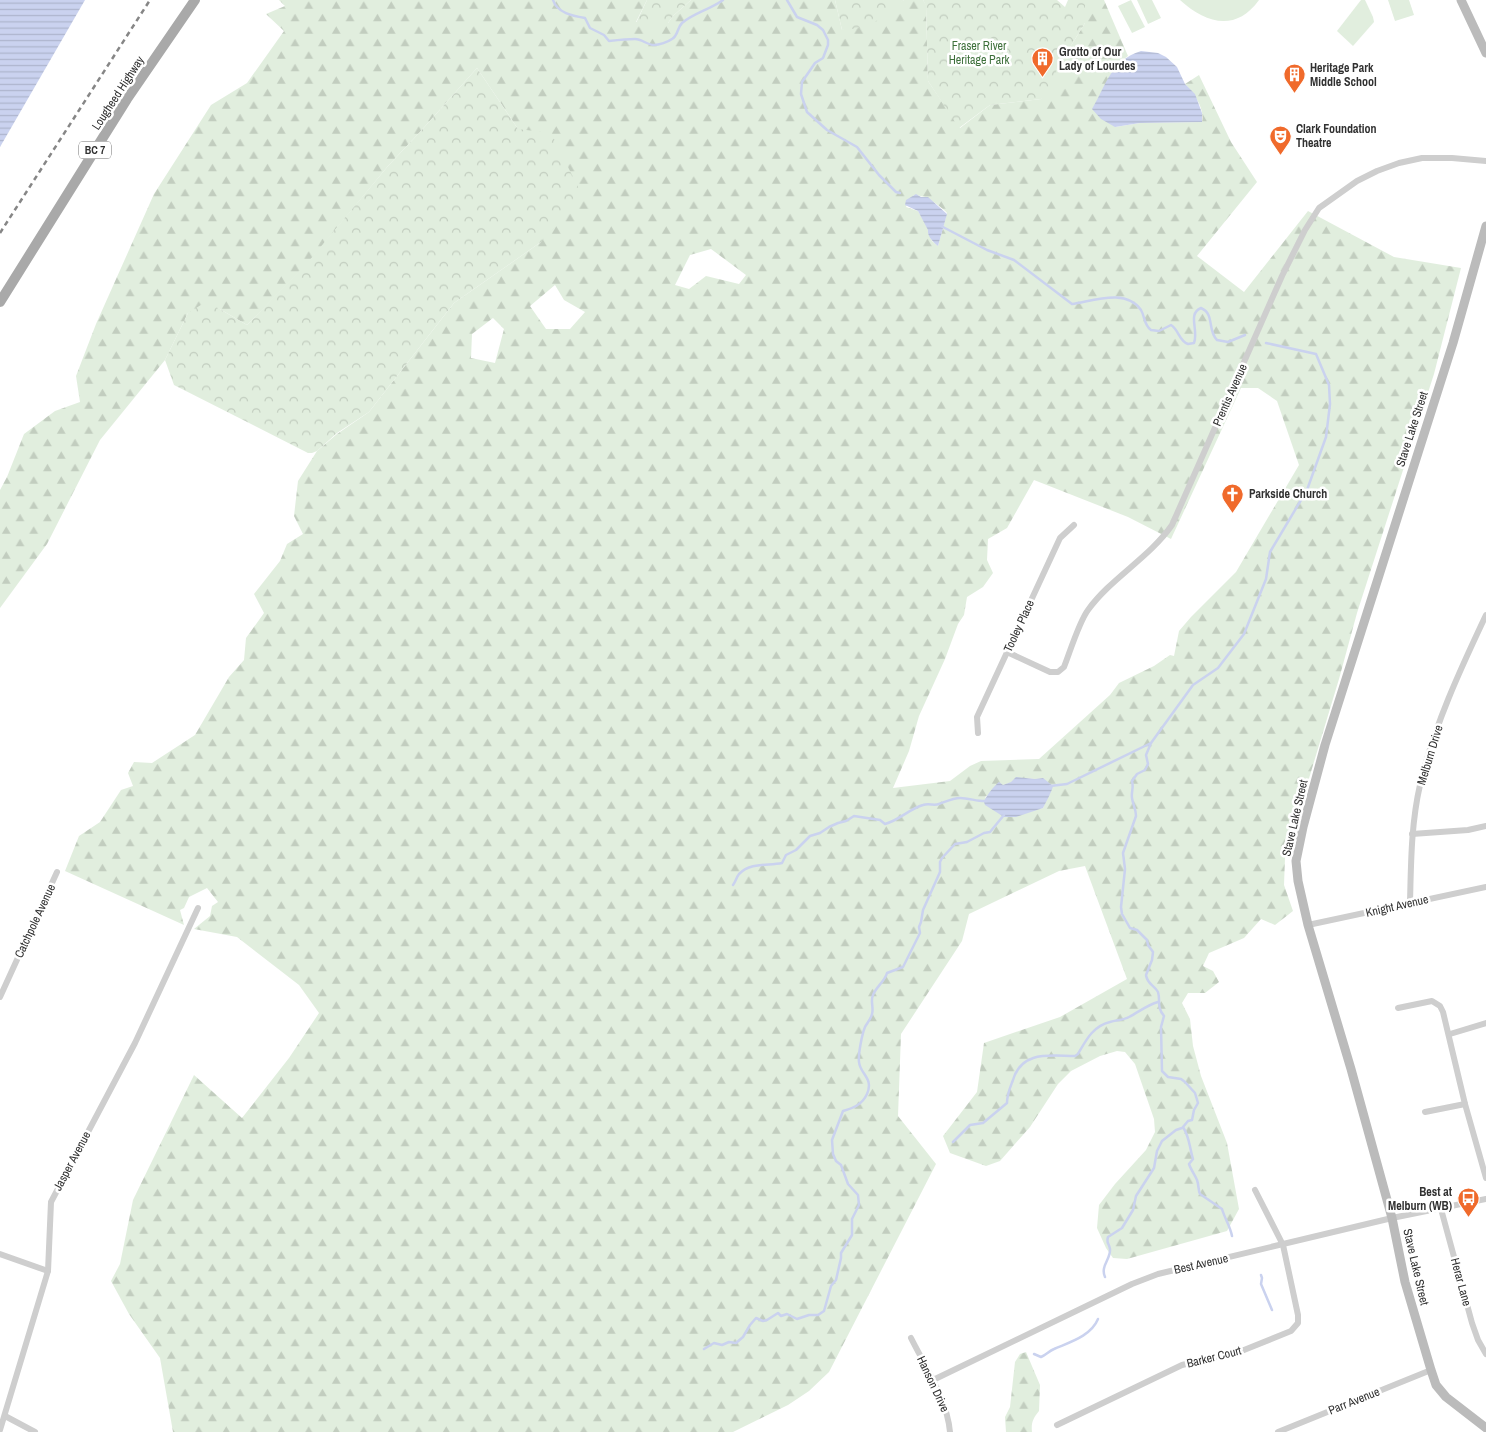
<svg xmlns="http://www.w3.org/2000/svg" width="1486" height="1432" font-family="'Archivo Narrow',sans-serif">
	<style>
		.green { fill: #e1eede }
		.forest { fill: url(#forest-firs); fill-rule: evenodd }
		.park { fill: url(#park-crowns) }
		.water { fill: url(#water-rules) }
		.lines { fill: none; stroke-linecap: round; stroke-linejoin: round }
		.stream { stroke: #cad2ef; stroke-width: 2.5 }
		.minor { stroke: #cecece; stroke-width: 6 }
		.secondary { stroke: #bbb; stroke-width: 9 }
		.primary { stroke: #a9a9a9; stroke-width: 10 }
		.rail { stroke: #868686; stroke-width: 2.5; stroke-dasharray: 5 4; stroke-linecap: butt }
		.labels { text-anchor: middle; stroke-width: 5; stroke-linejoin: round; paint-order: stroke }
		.shield { fill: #fff; stroke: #6f6f6f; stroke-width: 1 }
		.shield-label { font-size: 11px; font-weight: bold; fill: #313131 }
		.park-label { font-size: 12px; fill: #3e703b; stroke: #fff }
		.poi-label { font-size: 12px; font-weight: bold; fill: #313131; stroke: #fff; text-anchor: start }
		.street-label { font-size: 12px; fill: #313131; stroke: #fff }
	</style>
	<defs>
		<pattern id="forest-firs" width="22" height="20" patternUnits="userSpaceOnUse" patternTransform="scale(1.25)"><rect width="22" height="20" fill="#e1eede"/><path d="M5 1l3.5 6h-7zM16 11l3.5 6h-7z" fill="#c2cdbf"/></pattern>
		<pattern id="park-crowns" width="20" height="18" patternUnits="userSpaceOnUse" patternTransform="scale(1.25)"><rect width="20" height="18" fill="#e1eede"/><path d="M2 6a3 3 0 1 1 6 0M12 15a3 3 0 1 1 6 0" fill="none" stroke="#c2cdbf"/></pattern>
		<pattern id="water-rules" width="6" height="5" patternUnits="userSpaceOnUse" patternTransform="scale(1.25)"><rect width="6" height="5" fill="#cad2ef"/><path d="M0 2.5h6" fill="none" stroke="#aeb5cd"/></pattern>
	</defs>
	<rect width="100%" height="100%" fill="#fff"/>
	<g class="green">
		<path d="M1131,0L1145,27L1132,33L1118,6Z"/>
		<path d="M1137,0H1152L1161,18L1148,24Z"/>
		<path d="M1180,0H1259C1236,32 1206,24 1180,0Z"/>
		<path d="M1361,0H1365L1373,17L1374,22L1353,46L1337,31Z"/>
		<path d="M1388,0H1409L1414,15L1395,21Z"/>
	</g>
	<g class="forest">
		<path d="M279,0H647L636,22L668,23L673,16L691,0H835L842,30L904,0H923L926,5L928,81L960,128L990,105L1041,99L1056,70L1085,23V0H1104L1128,56C1115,65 1109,77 1103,91L1115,127L1140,123L1202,122C1205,108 1194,94 1185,84L1199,75L1231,142L1257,182L1197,256L1244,292L1308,211L1394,257L1461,268L1434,374L1357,613L1339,679L1285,858L1284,885L1293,911L1275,925L1261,919L1244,938L1209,953L1203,966L1213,971L1219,982L1205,993H1188L1182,1003L1190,1019L1193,1046L1201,1076L1227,1143L1239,1209L1227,1231L1127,1259L1113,1258L1106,1248L1097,1228L1099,1205L1115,1184L1146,1150L1155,1132L1154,1119L1135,1064L1125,1052L1117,1051L1100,1056L1071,1071L1058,1084L1030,1127L1000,1161L986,1166L950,1153L943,1136L977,1092L984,1043L1060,1017L1127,979L1085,866L1059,871L969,914L962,941L901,1034L898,1116L936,1164L829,1372L809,1391L788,1405L733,1432H173L160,1358L129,1314L111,1281L120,1264L133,1200L194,1075L242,1118L289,1058L319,1013L299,985L237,937L194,929L210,916L212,906L218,902L207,888L189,897L184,908L180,910L184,925L65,871L79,836L100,822L121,790L133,786L128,773L134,762L152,763L195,735L229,677L244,660L246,638L264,613L254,594L280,561L287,544L303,534L294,516L298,481L317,451L337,434L369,412L454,303L541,242L518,129L477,68L420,132L388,166L308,263L247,325L218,308L188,313L165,360L100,440L47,544L0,608V490L7,477L24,434L55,411L80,402L76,376L96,324L154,194L211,105L247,83L284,31L266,14L285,6ZM914,195C918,196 924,196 927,198C931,200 944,209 947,213L938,246L932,241L928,233L929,230L918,211L906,207L909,200ZM711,249L746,275L739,284L706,276L689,289L675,285L690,255ZM555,285L564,300L585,312L570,329H546L530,306ZM493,318L504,329L495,363L471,358L472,334ZM1241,388H1258L1277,401L1299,465L1236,572L1191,617L1179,631L1174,656L1170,655L1154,666L1119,683L1110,695L1039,759L981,761L970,766L950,781L893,788L909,751L919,716L945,659L958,624L964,615L967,597L983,587L993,573L987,560L988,539L1007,528L1034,480L1128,517L1171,539ZM1028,778L1035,779L1043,778L1052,789L1049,793L1043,808L1004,817L985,797L1003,785Z"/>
		<path d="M1026,1352L1040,1385L1039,1411C1033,1418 1031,1423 1032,1432H1006L1005,1417L1010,1407L1015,1362L1020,1354Z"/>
	</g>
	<g class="park">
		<path d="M647,0H691L673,16L668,23L657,24L636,23Z"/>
		<path d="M835,0H904L868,27L842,30Z"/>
		<path d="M923,0H1057L1065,7L1068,0H1085V23L1056,70L1058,90L1041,99L990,105L959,128L928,81L926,6Z"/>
		<path d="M477,68L518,129L551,133L583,197L541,242L454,303L369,412L337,433L317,451L312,453H308L174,385L165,360L188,313L204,303L218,308L247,325L308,262L388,166L420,132Z"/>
	</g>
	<g class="water">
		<path d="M0,0H85L0,147Z"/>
		<path d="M1141,51L1158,53L1166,57L1177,67L1185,84L1195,94L1202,113V122L1140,123L1115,127L1101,119L1092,109C1107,84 1110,61 1141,51Z"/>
		<path d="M916,194L921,197H928L947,214L938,246C933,242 927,236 928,230L918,211L905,205L906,200Z"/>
		<path d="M1016,777L1035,779L1043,778L1053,786C1052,791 1046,802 1043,808L1016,817H1004L985,805L984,802C985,797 995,785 999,782L1003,785L1011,782Z"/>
	</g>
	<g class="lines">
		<g class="stream">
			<path d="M553,0C557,13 573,16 585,18L590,28L604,35L609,41C618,40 627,39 635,39C642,39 647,45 654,45C659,45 668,42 672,39C678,36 677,28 682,23C694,13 711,9 723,0"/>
			<path d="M787,0L797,17L817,25L823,30L828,40V45L823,58L815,63L802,82L801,94L807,112L827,130L857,147L879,175L896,192L900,193"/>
			<path d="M941,226L987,250L1014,260L1072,304C1093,301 1126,288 1141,310C1145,317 1144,325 1151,330L1159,331L1171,325C1179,330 1179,341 1188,344L1194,343C1199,330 1187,314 1201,308C1215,314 1207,330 1217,340L1228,342L1245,335"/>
			<path d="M1151,743L1146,755L1148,764L1145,770L1137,774L1132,781C1134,788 1131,792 1132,798C1133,805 1136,809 1136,816L1123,853L1125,869L1121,907L1122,914L1130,928L1137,930L1147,940L1148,945L1153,952L1152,960L1146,975C1147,984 1154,985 1158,992C1161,1002 1156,1006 1164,1016L1161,1027L1162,1071L1168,1077L1181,1079L1185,1082L1195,1093L1198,1103L1194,1110L1192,1120L1188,1121L1183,1127C1190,1138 1189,1146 1193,1159L1189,1164C1191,1170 1195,1175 1197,1180C1199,1185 1198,1190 1200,1194L1222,1209C1225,1219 1230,1226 1232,1236"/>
			<path d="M1050,786L1067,784L1151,743L1193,685L1218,668L1244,634L1266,579L1270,552L1307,490L1326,437L1330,404L1329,385L1316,354L1266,343"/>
			<path d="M733,885C736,881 736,878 739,874C751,862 768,866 782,863L786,855L796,850L810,836L820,833L829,827L838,823L846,821L854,816L880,820L885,824C900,820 909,809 923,805C929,803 934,806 939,804C945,802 953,798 960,798C969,798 979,802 987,801"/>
			<path d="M953,1142L970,1125L983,1123L1007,1103C1007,1094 1010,1088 1013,1080C1022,1050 1050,1056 1075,1056L1078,1054C1086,1040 1093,1026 1110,1022C1117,1020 1124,1020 1129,1017C1139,1012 1147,1005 1158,1002"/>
			<path d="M1261,1275L1262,1278L1261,1284L1272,1310"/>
			<path d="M1105,1277C1100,1266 1111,1259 1110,1249C1109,1243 1106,1243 1108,1237L1122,1228L1133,1210L1136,1196L1154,1168L1157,1151L1162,1141L1176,1130L1182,1128"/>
			<path d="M704,1349L714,1343L722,1345L729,1342L736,1343L743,1337L750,1325L756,1318L763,1321L767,1320L778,1313L781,1316L787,1314L797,1319L809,1315H818L824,1311L831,1286L836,1280L841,1258V1253L852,1235V1219L859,1205L858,1195L848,1184L841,1165L836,1161L833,1154L832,1140L843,1111C853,1108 862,1105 867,1094C874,1078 860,1074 859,1062C858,1055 862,1034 865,1027C867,1023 871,1019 872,1014C874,1007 870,1001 873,995C876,987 885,981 887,973L903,967L920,933L919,927L921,922L923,910L940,872V862L942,858L955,844L967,842L984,833L990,832L1004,815"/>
			<path d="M1034,1354L1041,1357C1046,1355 1049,1351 1054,1349C1070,1342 1091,1336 1098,1319"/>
		</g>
		<g class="minor">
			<path d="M1007,652L1050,672H1058L1064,667C1070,652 1079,622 1088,610C1111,578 1149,558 1172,525L1282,276L1305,230L1319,208L1357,181L1377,171L1399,163L1422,158H1452L1486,161"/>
			<path d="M978,733L977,717L1060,538L1074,525"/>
			<path d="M1412,834L1468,830L1486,826"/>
			<path d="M1410,903C1411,864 1411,824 1420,785C1434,726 1460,670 1486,615"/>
			<path d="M1308,925L1486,887"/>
			<path d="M0,997L57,872"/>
			<path d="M1398,1008L1432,1001L1440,1006L1443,1012L1465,1104L1486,1178"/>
			<path d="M1450,1034L1486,1023"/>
			<path d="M1425,1112L1465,1104"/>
			<path d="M1441,1209L1472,1323L1478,1340L1486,1354"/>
			<path d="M0,1254L48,1271"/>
			<path d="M911,1338C926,1368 947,1399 950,1432"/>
			<path d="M933,1380L1132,1284L1158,1274L1392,1218L1486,1199"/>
			<path d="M5,1416L35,1432"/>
			<path d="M1057,1425L1182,1365L1244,1350L1291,1331L1298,1323V1315L1283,1245L1255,1190"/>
			<path d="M0,1430L48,1271L51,1202L135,1043L198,908"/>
			<path d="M1278,1432L1431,1370"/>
		</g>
		<g class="secondary">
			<path d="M1461,0L1486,53"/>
			<path d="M1486,226L1453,343L1325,745L1303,827L1296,861L1298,881L1308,925L1351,1069L1392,1218L1405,1282L1431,1370L1436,1385L1446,1397L1486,1428"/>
		</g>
		<path class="primary" d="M0,302L127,99L195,0"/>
		<path class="rail" d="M0,233L150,0"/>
	</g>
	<defs>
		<symbol id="building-pin" viewBox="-11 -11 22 30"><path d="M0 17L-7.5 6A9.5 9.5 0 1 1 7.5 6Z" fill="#f06a2b" stroke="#fff"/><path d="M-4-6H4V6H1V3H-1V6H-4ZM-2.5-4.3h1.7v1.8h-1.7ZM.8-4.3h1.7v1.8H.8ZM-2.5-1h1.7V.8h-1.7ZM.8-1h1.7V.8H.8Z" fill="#fff"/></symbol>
		<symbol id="theatre-pin" viewBox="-11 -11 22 30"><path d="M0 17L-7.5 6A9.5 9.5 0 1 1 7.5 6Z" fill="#f06a2b" stroke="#fff"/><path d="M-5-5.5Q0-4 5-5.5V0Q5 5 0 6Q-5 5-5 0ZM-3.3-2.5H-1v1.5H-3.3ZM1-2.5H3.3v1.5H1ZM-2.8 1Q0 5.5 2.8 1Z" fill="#fff"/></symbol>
		<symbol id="church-pin" viewBox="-11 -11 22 30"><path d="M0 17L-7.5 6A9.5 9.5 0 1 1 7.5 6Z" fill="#f06a2b" stroke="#fff"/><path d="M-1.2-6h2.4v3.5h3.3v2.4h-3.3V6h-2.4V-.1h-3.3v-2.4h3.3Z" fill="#fff"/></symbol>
		<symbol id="bus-pin" viewBox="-11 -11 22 30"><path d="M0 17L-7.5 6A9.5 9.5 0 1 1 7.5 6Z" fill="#f06a2b" stroke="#fff"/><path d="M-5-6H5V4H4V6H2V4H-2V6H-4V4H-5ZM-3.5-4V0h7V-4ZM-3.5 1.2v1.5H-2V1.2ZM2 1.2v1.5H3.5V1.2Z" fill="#fff"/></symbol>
	</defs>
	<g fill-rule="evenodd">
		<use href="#building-pin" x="1030" y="46" width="25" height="34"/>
		<use href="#building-pin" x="1282" y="62" width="25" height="34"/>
		<use href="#theatre-pin" x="1268" y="124" width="25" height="34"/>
		<use href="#church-pin" x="1220" y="482" width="25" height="34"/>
		<use href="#bus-pin" x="1456" y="1186" width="25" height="34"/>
	</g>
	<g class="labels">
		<rect class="shield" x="79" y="141.5" width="32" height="17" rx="4"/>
		<g class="shield-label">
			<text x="95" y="154">BC 7</text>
		</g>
		<g class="park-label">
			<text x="979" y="50">Fraser River<tspan x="979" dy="14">Heritage Park</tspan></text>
		</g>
		<g class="poi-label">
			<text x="1059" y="56">Grotto of Our<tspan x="1059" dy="14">Lady of Lourdes</tspan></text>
			<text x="1310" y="72">Heritage Park<tspan x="1310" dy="14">Middle School</tspan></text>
			<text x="1296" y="133">Clark Foundation<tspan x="1296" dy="14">Theatre</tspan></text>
			<text x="1249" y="498">Parkside Church</text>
			<text x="1452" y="1196" text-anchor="end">Best at<tspan x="1452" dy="14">Melburn (WB)</tspan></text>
		</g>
		<g class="street-label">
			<text transform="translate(118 93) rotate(-57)" y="4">Lougheed Highway</text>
			<text transform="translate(1230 395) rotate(-66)" y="4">Prentis Avenue</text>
			<text transform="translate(1412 429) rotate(-72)" y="4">Stave Lake Street</text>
			<text transform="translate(1019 626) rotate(-65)" y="4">Tooley Place</text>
			<text transform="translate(1430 755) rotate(-73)" y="4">Melburn Drive</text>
			<text transform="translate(1295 818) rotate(-77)" y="4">Stave Lake Street</text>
			<text transform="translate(1397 906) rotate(-13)" y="4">Knight Avenue</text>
			<text transform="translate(35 921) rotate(-65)" y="4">Catchpole Avenue</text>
			<text transform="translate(72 1161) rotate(-62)" y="4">Jasper Avenue</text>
			<text transform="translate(1201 1264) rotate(-13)" y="4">Best Avenue</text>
			<text transform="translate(1416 1267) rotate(77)" y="4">Stave Lake Street</text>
			<text transform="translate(1461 1282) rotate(75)" y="4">Herar Lane</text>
			<text transform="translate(1214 1357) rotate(-14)" y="4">Barker Court</text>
			<text transform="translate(933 1384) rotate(65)" y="4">Hanson Drive</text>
			<text transform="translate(1354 1401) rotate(-22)" y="4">Parr Avenue</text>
		</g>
	</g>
</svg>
